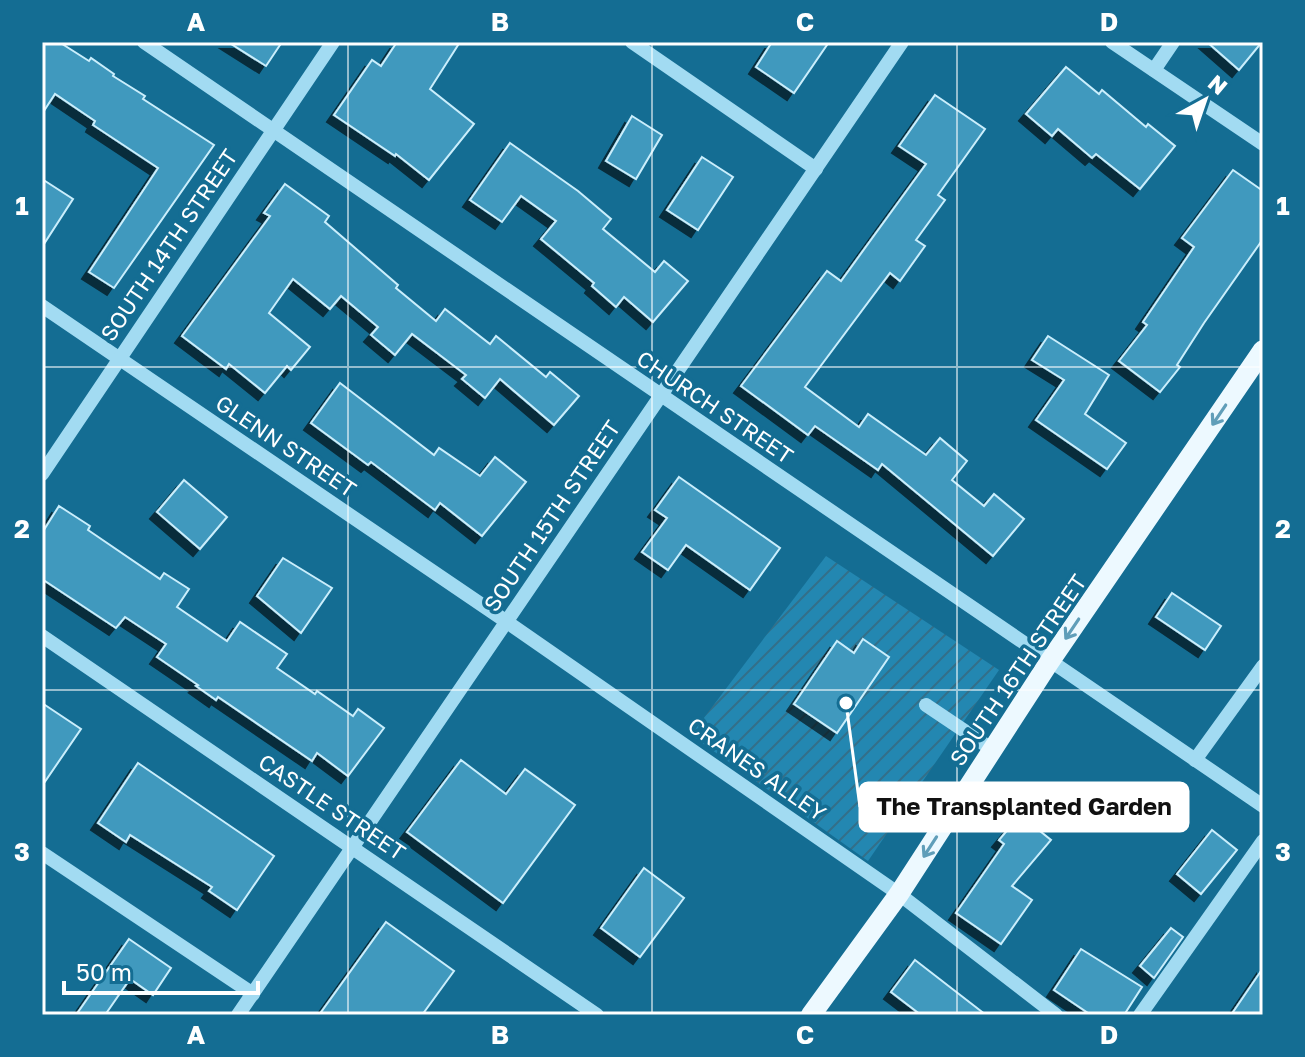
<svg xmlns="http://www.w3.org/2000/svg" width="1305" height="1057" font-family="'Golos Text',sans-serif">
	<style>
		.garden { fill: url(#garden-furrows) }
		.building { fill: #4199be; stroke: #caeefc; stroke-width: 2; filter: url(#shadow) }
		.lines { fill: none; stroke-linecap: round; stroke-linejoin: round }
		.minor { stroke: #a2dbf2; stroke-width: 14 }
		.major { stroke: #edf9ff; stroke-width: 20 }
		.oneway { stroke: #609eb9 }
		.grid { fill: none; stroke: #fff; stroke-width: 2; stroke-opacity: 0.55 }
		.labels { text-anchor: middle; stroke-width: 7; stroke-linejoin: round; paint-order: stroke }
		.street-label { font-size: 22px; fill: #fff; stroke: #146d93 }
		.leader { fill: none; stroke: #fff; stroke-width: 3 }
		.callout-dot { fill: #fff; stroke: #146d93; stroke-width: 3 }
		.callout { fill: #fff; stroke: #fff; stroke-width: 3 }
		.callout-label { font-size: 24px; text-anchor: middle; font-weight: bold; fill: #111 }
		.neatline { fill: none; stroke: #fff; stroke-width: 3 }
		.grid-label { font-size: 26px; text-anchor: middle; font-weight: bold; fill: #fff }
	</style>
	<defs>
		<pattern id="garden-furrows" width="10" height="10" patternUnits="userSpaceOnUse" patternTransform="scale(2)"><rect width="10" height="10" fill="#2387b1"/><path d="M-1 1l2-2M0 10L10 0M9 11l2-2" fill="none" stroke="#336f89"/></pattern>
		<filter id="shadow"><feDropShadow dx="-7" dy="7" stdDeviation="0" flood-color="#0009"/></filter>
	</defs>
	<rect width="100%" height="100%" fill="#146d93"/>
	<path class="garden" d="M826,556L999,670L868,861L691,735Z"/>
	<g class="building">
		<path d="M42,42H59L89,61L91,58L114,74L113,76L145,96L143,99L214,145L114,288L89,272L158,168L93,125L95,121L55,94L42,114Z"/>
		<path d="M228,42H282L266,66Z"/>
		<path d="M397,42H460L430,89L474,124L429,180L396,154L395,156L334,115L372,60L381,66Z"/>
		<path d="M772,42H829L794,93L756,67Z"/>
		<path d="M1207,42H1262L1239,70Z"/>
		<path d="M1066,67L1099,94L1102,90L1146,127L1148,124L1175,146L1140,189L1096,154L1092,158L1058,129L1052,136L1026,114Z"/>
		<path d="M935,95L985,129L938,195L945,200L916,240L925,246L900,281L890,273L805,387L859,427L868,414L926,455L940,438L967,461L952,480L984,506L994,494L1024,519L993,556L882,464L878,470L815,426L808,435L741,386L827,271L841,281L926,164L899,146Z"/>
		<path d="M632,116L662,135L636,179L606,161Z"/>
		<path d="M510,143L578,191L611,219L603,229L655,272L664,261L688,281L653,322L624,297L616,307L592,286L594,283L541,239L556,221L521,196L502,222L470,200Z"/>
		<path d="M702,157L733,177L698,230L667,210Z"/>
		<path d="M1233,170L1263,191V239L1204,323L1177,365L1180,367L1160,392L1119,361L1147,325L1143,322L1194,247L1182,238Z"/>
		<path d="M42,179L73,199L42,247Z"/>
		<path d="M285,184L329,216L325,222L398,285L396,288L436,321L445,309L490,344L496,336L546,377L550,372L579,396L554,425L500,379L485,398L462,379L466,375L412,334L395,355L371,335L378,327L341,296L330,309L293,279L269,313L310,347L291,370L287,366L265,393L229,364L226,369L182,336L270,216L264,213Z"/>
		<path d="M1048,336L1109,375L1085,414L1126,443L1107,469L1036,420L1064,380L1032,360Z"/>
		<path d="M340,383L434,455L439,448L480,476L495,457L526,482L482,536L440,503L435,510L371,462L368,465L311,423Z"/>
		<path d="M679,477L780,548L750,590L686,545L668,570L642,552L667,518L655,510Z"/>
		<path d="M184,480L227,517L200,549L157,512Z"/>
		<path d="M59,506L90,526L88,530L160,579L164,573L189,589L177,607L227,641L240,622L287,654L277,668L315,694L317,691L353,716L358,709L384,728L348,776L317,753L312,761L218,697L216,700L196,686L198,685L157,657L166,644L125,617L116,628L42,579V533Z"/>
		<path d="M283,558L332,588L301,633L257,596Z"/>
		<path d="M1172,593L1221,626L1205,650L1156,617Z"/>
		<path d="M863,639L889,657L837,733L794,704L837,641L854,653Z"/>
		<path d="M42,703L81,729L42,786Z"/>
		<path d="M461,760L506,794L525,769L575,805L503,903L407,832Z"/>
		<path d="M138,763L274,856L237,910L209,891L212,887L130,835L126,842L98,823Z"/>
		<path d="M1020,815L1051,840L1012,886L1032,900L1001,944L956,913L1004,844L999,840Z"/>
		<path d="M1212,830L1237,850L1201,894L1177,874Z"/>
		<path d="M644,868L684,898L640,957L601,928Z"/>
		<path d="M386,922L454,971L422,1015H319Z"/>
		<path d="M1171,928L1183,937L1154,978L1140,966Z"/>
		<path d="M129,939L171,968L153,995L130,979L105,1015H76Z"/>
		<path d="M1081,949L1142,987L1124,1015H1091L1054,990Z"/>
		<path d="M915,960L986,1015H921L891,992Z"/>
		<path d="M1263,968V1015H1231Z"/>
	</g>
	<g class="lines">
		<g class="minor">
			<path d="M144,42L1263,806"/>
			<path d="M632,42L816,169"/>
			<path d="M1112,42L1263,144"/>
			<path d="M1154,70L1173,42"/>
			<path d="M42,306L507,622L899,894L1056,1015"/>
			<path d="M42,474L333,42"/>
			<path d="M42,636L597,1015"/>
			<path d="M926,705L993,750"/>
			<path d="M1195,760L1263,666"/>
			<path d="M42,853L253,994"/>
			<path d="M238,1015L902,42"/>
			<path d="M1140,1015L1263,841"/>
		</g>
		<path class="major" d="M811,1015L899,894L1050,661L1263,350"/>
	</g>
	<defs><path id="oneway-shaft" d="M-6 0H5M1.5-3L5.5 0L1.5 3" fill="none" stroke-width="1.6" stroke-linecap="round" stroke-linejoin="round" transform="scale(2)"/></defs>
	<g class="oneway">
		<use href="#oneway-shaft" transform="translate(1219 415) rotate(124)"/>
		<use href="#oneway-shaft" transform="translate(1072 629) rotate(124)"/>
		<use href="#oneway-shaft" transform="translate(930 847) rotate(123)"/>
	</g>
	<path class="grid" d="M348,42V1015M652,42V1015M957,42V1015M42,367H1263M42,690H1263"/>
	<g class="labels">
		<g class="street-label">
			<text transform="translate(169 245) rotate(-56)" y="8">SOUTH 14TH STREET</text>
			<text transform="translate(715 407) rotate(34)" y="8">CHURCH STREET</text>
			<text transform="translate(286 446) rotate(34)" y="8">GLENN STREET</text>
			<text transform="translate(552 516) rotate(-56)" y="8">SOUTH 15TH STREET</text>
			<text transform="translate(1018 670) rotate(-56)" y="8">SOUTH 16TH STREET</text>
			<text transform="translate(757 769) rotate(35)" y="8">CRANES ALLEY</text>
			<text transform="translate(332 807) rotate(34)" y="8">CASTLE STREET</text>
		</g>
	</g>
	<path class="leader" d="M846 703L860 807"/>
	<circle class="callout-dot" cx="846" cy="703" r="8"/>
	<rect class="callout" x="860" y="783" width="328" height="48" rx="8"/>
	<g class="callout-label">
		<text x="1024" y="815">The Transplanted Garden</text>
	</g>
	<rect width="1305" height="1057" fill="none" stroke="#146d93" stroke-width="88"/>
	<g transform="translate(1205 100) rotate(40)" stroke="#146d93" stroke-width="6" paint-order="stroke">
	<path d="M0-6L14 30L0 20L-14 30Z" fill="#ffffff"/>
	<text y="-12" font-size="22" font-weight="bold" text-anchor="middle" fill="#ffffff">N</text>
	</g>
	<path d="M64 981v12h194v-12" fill="none" stroke="#ffffff" stroke-width="4"/>
	<text x="76" y="981" font-size="24" fill="#ffffff" stroke="#146d93" stroke-width="6" paint-order="stroke">50 m</text>
	<rect x="44" y="44" width="1217" height="969" class="neatline"/>
	<g class="grid-label">
		<text x="196" y="31">A</text>
		<text x="500" y="31">B</text>
		<text x="805" y="31">C</text>
		<text x="1109" y="31">D</text>
		<text x="22" y="215">1</text>
		<text x="1283" y="215">1</text>
		<text x="22" y="538">2</text>
		<text x="1283" y="538">2</text>
		<text x="22" y="861">3</text>
		<text x="1283" y="861">3</text>
		<text x="196" y="1044">A</text>
		<text x="500" y="1044">B</text>
		<text x="805" y="1044">C</text>
		<text x="1109" y="1044">D</text>
	</g>
</svg>
